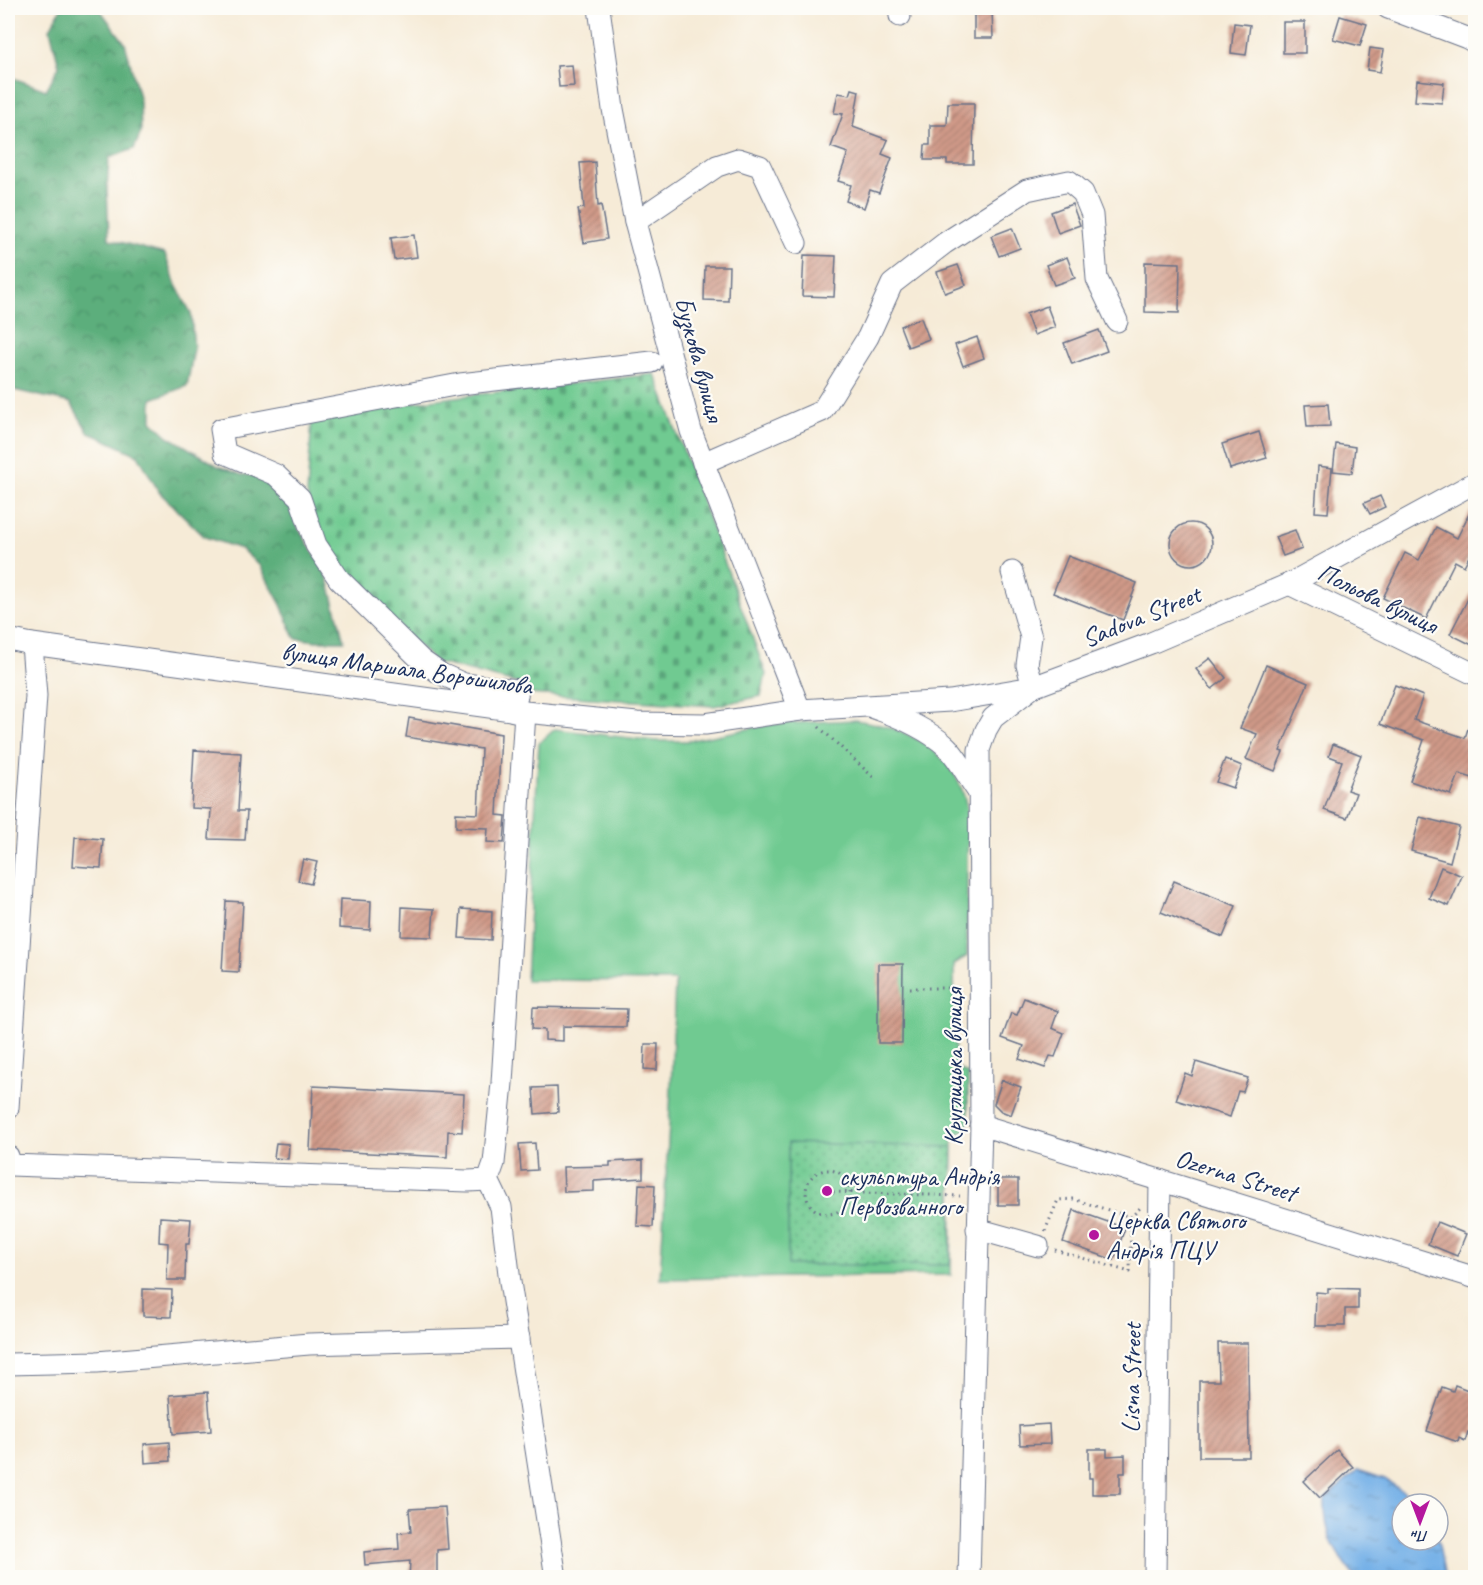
<svg xmlns="http://www.w3.org/2000/svg" width="1483" height="1585" font-family="Caveat,sans-serif">
	<style>
		.grass { fill: #6fca91; stroke: #457c78; stroke-width: 1.5 }
		.forest { fill: url(#forest-crowns); stroke: #3b6e6c; stroke-width: 1.5 }
		.cemetery { fill: url(#cemetery-stones); stroke: #457c78; stroke-width: 1.5 }
		.park { fill: url(#park-dots); stroke: #457c78; stroke-width: 1.5 }
		.water { fill: url(#water-ripples); stroke: #4870a2; stroke-width: 1.5 }
		.building { fill: url(#building-hatch) }
		.lines { fill: none; stroke-linecap: round; stroke-linejoin: round }
		.minor-casing { stroke: #687188; stroke-width: 23 }
		.path { stroke: #687188; stroke-width: 3; stroke-dasharray: 1.5 4.5; stroke-linecap: butt }
		.minor { stroke: #fff; stroke-width: 21 }
		.poi-dot { fill: #b5179e; stroke: #fdfcf7; stroke-width: 2 }
		.labels { text-anchor: middle; stroke-width: 4.5; stroke-linejoin: round; paint-order: stroke }
		.street-label { font-size: 26px; fill: #1b2f5e; stroke: #fdfcf7 }
		.poi-label { font-size: 26px; fill: #1b2f5e; stroke: #fdfcf7; text-anchor: start }
	</style>
	<defs>
		<pattern id="forest-crowns" width="20" height="18" patternUnits="userSpaceOnUse" patternTransform="scale(1.5)"><rect width="20" height="18" fill="#5bae7b"/><path d="M2 6a3 3 0 1 1 6 0M12 15a3 3 0 1 1 6 0" fill="none" stroke="#4a8e68"/></pattern>
		<pattern id="cemetery-stones" width="16" height="16" patternUnits="userSpaceOnUse" patternTransform="scale(1.5)"><rect width="16" height="16" fill="#6fca91"/><path d="M2 7V4a2 2 0 0 1 4 0v3zM10 15v-3a2 2 0 0 1 4 0v3z" fill="#5aa47a"/></pattern>
		<pattern id="park-dots" width="8" height="8" patternUnits="userSpaceOnUse" patternTransform="scale(1.5)"><rect width="8" height="8" fill="#6fca91"/><path d="M2 2h.1M6 6h.1" fill="none" stroke="#5aa47a" stroke-width="1.8" stroke-linecap="round"/></pattern>
		<pattern id="water-ripples" width="26" height="14" patternUnits="userSpaceOnUse" patternTransform="scale(1.5)"><rect width="26" height="14" fill="#75b0e7"/><path d="M2 4q2-2 4 0t4 0M15 11q2-2 4 0t4 0" fill="none" stroke="#5f90be"/></pattern>
		<pattern id="building-hatch" width="6" height="6" patternUnits="userSpaceOnUse" patternTransform="scale(1.5)"><rect width="6" height="6" fill="#d09a88"/><path d="M-1 1l2-2M0 6l6-6M5 7l2-2" fill="none" stroke="#a87e72"/></pattern>
	</defs>
	<rect width="100%" height="100%" fill="#fdfcf7"/>
	<filter id="ink" filterUnits="userSpaceOnUse"><feTurbulence type="fractalNoise" baseFrequency=".0167" numOctaves="2"/><feDisplacementMap in="SourceGraphic" scale="12" xChannelSelector="R" yChannelSelector="G"/><feConvolveMatrix kernelMatrix="1 2 1 2 8 2 1 2 1" color-interpolation-filters="sRGB"/></filter>
	<filter id="wash" filterUnits="userSpaceOnUse"><feTurbulence type="fractalNoise" baseFrequency=".008" numOctaves="4" result="noise"/><feDisplacementMap in="SourceGraphic" scale="24" xChannelSelector="R" yChannelSelector="G"/><feGaussianBlur stdDeviation="1.35" result="paint"/><feColorMatrix in="noise" values="0 0 0 0 0 0 0 0 0 0 0 0 0 0 0 0 0 1.4 0 .05"/><feComposite in="paint" operator="in"/></filter>
	<g filter="url(#wash)">
		<rect width="100%" height="100%" fill="#f6ebd7"/>
		<path class="grass" d="M855,720C907,727 958,752 967,809C970,827 967,847 967,864C967,895 967,925 967,956L954,964L955,1067L968,1074V1128L953,1137L951,1275L660,1279L671,1090L675,981L526,980L539,743L555,729L655,741H687L773,724Z"/>
		<path class="forest" d="M61,8H97L101,11L125,43L140,101L141,132L134,149L109,158L107,188L109,239L165,254L176,285L191,313L194,349L187,386L152,399V421L168,436L218,466L242,475L266,476L291,499L298,528L321,564L328,579L344,641H316L295,638L281,605L260,566L241,549L205,537L159,492L138,455L88,432L71,403L14,390L8,386V76L46,90L59,66L50,29Z"/>
		<path class="cemetery" d="M655,374L766,674L761,696L714,706L528,694L520,684L435,662L325,552L307,494L312,418L438,399Z"/>
		<path class="park" d="M788,1143L953,1147L950,1265H788Z"/>
		<path class="water" d="M1358,1470L1385,1479L1417,1501L1420,1504H1402V1540H1438L1445,1577H1355C1334,1552 1324,1533 1325,1499Z"/>
		<g id="blocks">
			<g class="building">
				<path d="M992,9L993,38H974V10Z"/>
				<path d="M1340,16L1367,24L1360,46L1333,39Z"/>
				<rect x="1283" y="22" width="22" height="31"/>
				<path d="M1234,23L1250,25L1246,55L1231,53Z"/>
				<path d="M1370,48L1384,50L1380,72L1367,70Z"/>
				<path d="M572,65L574,86L559,87L557,66Z"/>
				<path d="M1417,80L1444,83L1442,103L1415,101Z"/>
				<path d="M852,89L859,91L853,127L888,140L882,154L892,158L879,193L870,190L864,208L846,201L851,185L838,181L848,153L831,147L843,114L834,113L838,93L850,95Z"/>
				<path d="M948,103H974L973,164H947V160H924L925,145H930V125H947Z"/>
				<path d="M595,162L598,206L601,205L607,239L584,243L578,209L584,208L580,163Z"/>
				<path d="M1072,204L1080,225L1058,233L1051,212Z"/>
				<path d="M1012,228L1020,248L999,256L991,236Z"/>
				<path d="M414,235L417,257L394,260L391,238Z"/>
				<path d="M804,255L836,256L834,297L802,296Z"/>
				<path d="M1067,257L1075,278L1054,285L1046,265Z"/>
				<path d="M1145,262L1180,263L1179,313L1145,312Z"/>
				<path d="M958,265L966,285L945,293L937,272Z"/>
				<path d="M705,266H729L728,301L704,300Z"/>
				<path d="M1047,306L1055,327L1034,335L1026,314Z"/>
				<path d="M921,318L929,339L908,347L900,326Z"/>
				<path d="M1099,330L1107,351L1072,364L1064,343Z"/>
				<path d="M977,337L984,358L963,366L955,345Z"/>
				<path d="M1328,404L1330,426L1307,427L1305,405Z"/>
				<path d="M1259,432L1267,458L1230,469L1222,444Z"/>
				<path d="M1336,444L1355,447L1352,473L1333,471Z"/>
				<path d="M1318,466L1332,468L1328,513L1315,512Z"/>
				<path d="M1380,496L1385,507L1370,514L1364,503Z"/>
				<path d="M1476,500V543L1464,566L1455,561L1426,619L1383,598L1405,553L1419,560L1436,527L1457,538Z"/>
				<circle cx="1191" cy="544" r="21"/>
				<path d="M1295,530L1302,549L1283,556L1275,537Z"/>
				<path d="M1068,556L1137,583L1123,620L1053,593Z"/>
				<path d="M1476,583V647L1450,634Z"/>
				<path d="M1210,658L1226,678L1212,689L1196,669Z"/>
				<path d="M1266,665L1308,683L1280,751L1283,752L1275,771L1246,759L1257,734L1240,728Z"/>
				<path d="M1395,685L1423,696L1414,720L1465,738L1473,713H1476V779L1459,774L1451,795L1410,781L1424,740L1380,724Z"/>
				<path d="M409,718L501,734L497,815L506,816L504,843L487,842L488,828L456,827V813L478,814L481,749L406,737Z"/>
				<path d="M1333,744L1361,755L1347,790L1356,793L1347,818L1324,810L1342,761L1329,756Z"/>
				<path d="M194,750L241,753L238,811H247L245,840L209,839L211,809L191,808Z"/>
				<path d="M1225,759L1242,766L1233,788L1216,782Z"/>
				<path d="M1420,817L1459,827L1450,862L1411,851Z"/>
				<path d="M75,837L103,839L101,868L73,866Z"/>
				<path d="M303,859L317,862L311,884L298,881Z"/>
				<path d="M1441,867L1462,876L1449,906L1429,898Z"/>
				<path d="M1174,881L1236,906L1223,937L1161,912Z"/>
				<path d="M340,899L371,901L370,930L339,928Z"/>
				<path d="M226,901L243,902L239,972L222,971Z"/>
				<path d="M402,907L434,909L432,937L401,936Z"/>
				<path d="M461,909L492,911L491,940L459,938Z"/>
				<path d="M878,964H903L902,1043H878Z"/>
				<path d="M1024,998L1058,1011L1052,1028L1064,1033L1055,1057L1050,1056L1045,1068L1019,1059L1024,1046L1002,1038L1011,1013L1017,1015Z"/>
				<path d="M533,1007L627,1009L626,1027L563,1026V1041L545,1040V1030L532,1029Z"/>
				<path d="M645,1044H658L657,1070L644,1069Z"/>
				<path d="M1196,1062L1248,1078L1243,1092L1238,1091L1230,1117L1176,1100L1185,1073L1192,1076Z"/>
				<path d="M1002,1080L1021,1087L1011,1115L1001,1111L994,1104Z"/>
				<path d="M313,1086L464,1094L462,1132L448,1131L447,1157L310,1150Z"/>
				<path d="M557,1087L558,1112L535,1114L533,1088Z"/>
				<path d="M276,1143L289,1144L288,1159L274,1158Z"/>
				<path d="M535,1143L537,1170L521,1171L519,1144Z"/>
				<path d="M643,1160V1178L594,1181V1191L564,1192L563,1167L610,1166V1162Z"/>
				<rect x="998" y="1179" width="20" height="26"/>
				<path d="M639,1184L655,1185L653,1227L637,1226Z"/>
				<path d="M1074,1210L1125,1228L1114,1260L1063,1242Z"/>
				<path d="M160,1217L191,1219L189,1244H186L185,1280H167L168,1243L159,1242Z"/>
				<path d="M1437,1222L1466,1234L1457,1256L1428,1244Z"/>
				<path d="M1328,1288L1358,1289V1309H1345V1326H1315L1316,1292L1328,1293Z"/>
				<path d="M143,1289L172,1290L171,1317L143,1316Z"/>
				<path d="M1218,1343H1248L1249,1457H1199V1381H1219Z"/>
				<path d="M1455,1385L1476,1393V1435L1468,1432L1465,1441L1459,1438L1458,1442L1427,1431L1442,1387L1453,1391Z"/>
				<path d="M208,1392L211,1431L173,1434L170,1395Z"/>
				<path d="M1049,1424L1050,1444L1020,1445L1019,1426Z"/>
				<path d="M169,1442L170,1461L145,1463L144,1444Z"/>
				<path d="M1089,1449H1107V1456L1125,1455V1473H1120V1494H1092V1478H1089Z"/>
				<path d="M1337,1450L1353,1467L1320,1498L1304,1481Z"/>
				<path d="M445,1507L448,1549L437,1550V1578H409L410,1561L365,1565L364,1552L399,1549L398,1533L411,1532L409,1509Z"/>
			</g>
		</g>
	</g>
	<g filter="url(#ink)">
		<use href="#blocks" fill-opacity="0" stroke="#687188" stroke-width="1.5"/>
		<g class="lines">
			<defs>
				<g id="minor">
					<path d="M599,8L613,109L635,222L691,431L800,710"/>
					<path d="M899,8L900,16"/>
					<path d="M1388,8L1467,38L1476,43"/>
					<path d="M635,222L717,166L738,159L760,166L796,243"/>
					<path d="M703,463L822,411L868,337L892,284L945,243L1027,190L1069,181L1083,193L1092,215L1097,279L1117,321"/>
					<path d="M1289,584L1476,675"/>
					<path d="M8,639L32,644L525,712L637,723L705,724L800,710L950,701L1033,687L1151,643L1289,584L1476,482"/>
					<path d="M874,708C900,717 926,728 946,746C958,757 969,780 979,793"/>
					<path d="M514,711L518,690L464,684L441,674L421,660L339,579L316,545L300,498L276,475L225,453L221,429L460,384L652,362"/>
					<path d="M8,1108L36,696L32,644"/>
					<path d="M981,1125L1476,1278"/>
					<path d="M8,1156L10,1165L468,1181L488,1180L494,1163L502,1083L525,712"/>
					<path d="M488,1180L501,1207L510,1282L556,1578"/>
					<path d="M977,1229L1038,1246"/>
					<path d="M8,1364L97,1362L309,1344L519,1338"/>
					<path d="M969,1578L981,1125L979,750L986,730L993,718L1033,687L1027,665L1031,637L1012,572"/>
					<path d="M1155,1578L1160,1180"/>
				</g>
			</defs>
			<use href="#minor" class="minor-casing"/>
			<g class="path">
				<path d="M819,727L873,777"/>
				<path d="M910,988H962"/>
				<circle cx="828" cy="1192" r="22"/>
				<path d="M833,1192L960,1196"/>
				<path d="M1045,1231L1058,1200L1073,1199L1131,1217"/>
				<path d="M1055,1250L1130,1272L1131,1217L1141,1207"/>
			</g>
			<use href="#minor" class="minor"/>
		</g>
	</g>
	<g class="poi-dot">
		<circle cx="827" cy="1191" r="6"/>
		<circle cx="1094" cy="1235" r="6"/>
	</g>
	<g class="labels">
		<g class="street-label">
			<text transform="translate(700 359) rotate(75)" y="9">Бузкова вулиця</text>
			<text transform="translate(1378 598) rotate(26)" y="9">Польова вулиця</text>
			<text transform="translate(1141 616) rotate(-22)" y="9">Sadova Street</text>
			<text transform="translate(407 668) rotate(8)" y="9">вулиця Маршала Ворошилова</text>
			<text transform="translate(953 1067) rotate(-90)" y="9">Круглицька вулиця</text>
			<text transform="translate(1236 1175) rotate(17)" y="9">Ozerna Street</text>
			<text transform="translate(1131 1378) rotate(-89)" y="9">Lisna Street</text>
		</g>
		<g class="poi-label">
			<text x="839" y="1185">скульптура Андрія<tspan x="839" dy="30">Первозванного</tspan></text>
			<text x="1106" y="1229">Церква Святого<tspan x="1106" dy="30">Андрія ПЦУ</tspan></text>
		</g>
	</g>
	<rect width="1483" height="1585" fill="none" stroke="#fdfcf7" stroke-width="30"/>
	<g transform="translate(1420 1522) rotate(180)"><circle r="28" fill="#fdfcf7" stroke="#a3aaba" stroke-width="1.5"/>
	<path d="M0-4.5L10 22L0 15L-10 22Z" fill="#b5179e"/>
	<text y="-9" font-size="16" font-weight="bold" text-anchor="middle" fill="#1b2f5e">Пн</text>
	</g>
</svg>
